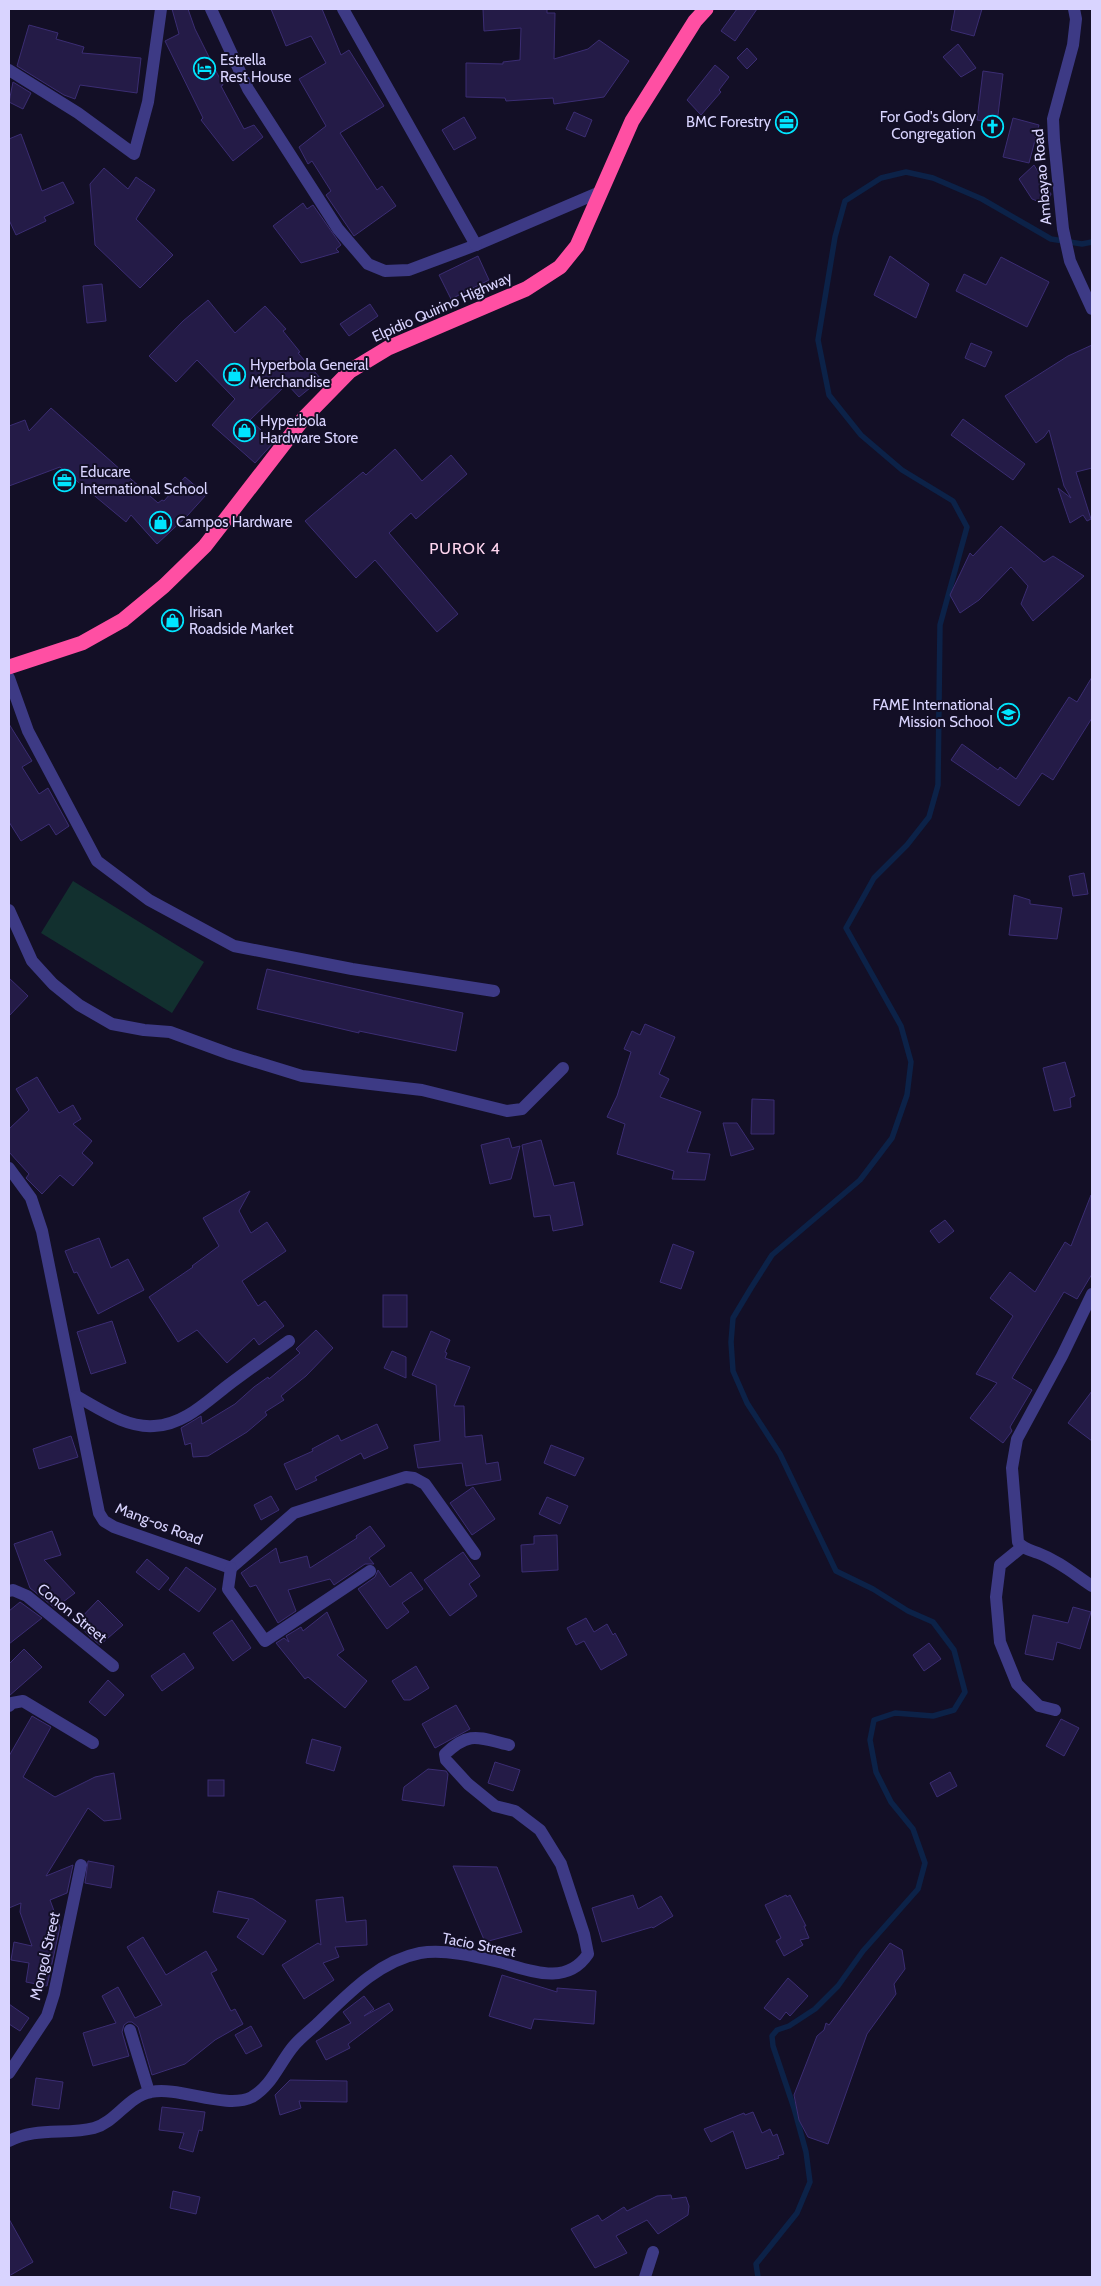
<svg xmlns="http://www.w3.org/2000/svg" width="1101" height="2286" font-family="Cabin,sans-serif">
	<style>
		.green { fill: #12302f }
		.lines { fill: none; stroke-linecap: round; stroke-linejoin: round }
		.stream { stroke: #0c2248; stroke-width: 5.5 }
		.building { fill: #241b47; stroke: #3b2d73 }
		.minor { stroke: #3d3a85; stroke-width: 12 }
		.highway { stroke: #ff4fa3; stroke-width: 15 }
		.labels { text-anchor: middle; stroke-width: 4; stroke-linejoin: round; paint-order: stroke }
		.poi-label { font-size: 15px; fill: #d9d4ff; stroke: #130f26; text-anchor: start }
		.street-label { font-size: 15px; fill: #d9d4ff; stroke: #130f26 }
		.neighbourhood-label { font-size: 16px; letter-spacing: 1px; fill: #ffd6f0; stroke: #130f26 }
	</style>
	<rect width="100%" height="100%" fill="#130f26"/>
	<path class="green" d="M73,881L204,962L172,1013L41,933Z"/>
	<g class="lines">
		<path class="stream" d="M758,2277L756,2264L797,2213L810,2182L806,2152L794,2108L773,2046L772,2036L777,2030L789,2026L815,2009L838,1986L863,1951L918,1889L925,1863L913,1829L891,1802L876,1772L870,1740L874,1720L895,1713L933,1716L954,1710L965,1692L954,1650L933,1622L908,1611L873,1589L836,1571L780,1454L747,1403L733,1371L731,1342L733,1318L751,1288L772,1255L860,1180L892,1138L907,1095L911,1062L901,1026L846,928L874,878L907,845L929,817L938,785L940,625L967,527L953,501L902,470L861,435L829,395L818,340L835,237L845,201L881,178L906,172L933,178L982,199L1051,239L1082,244L1092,242"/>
	</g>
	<g class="building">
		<path d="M172,9H188L195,29L223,85L221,86L244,129L254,125L263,137L233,161L201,120L203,118L165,41L179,34Z"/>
		<path d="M271,9H322L341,55L349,50L384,106L340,133L377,190L382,186L396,206L354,236L326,195L331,191L312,161L308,164L299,147L326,126L299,79L326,63L311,36L286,46Z"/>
		<path d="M483,9H547V13H555L554,59L588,49L599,40L629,61L604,97L554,104L553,98L506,101L505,98L466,97V63L503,64V62L520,60L521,28L484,31Z"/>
		<path d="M737,9H757L735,41L721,31Z"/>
		<path d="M955,9H982L974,36L951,30Z"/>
		<path d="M29,25L58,33L56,39L84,47L82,53L141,58L137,93L80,85L75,99L64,95L17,66Z"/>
		<path d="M958,44L976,68L961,77L943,57Z"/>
		<path d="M747,48L757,59L747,69L737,58Z"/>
		<path d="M715,65L729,77L719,90L721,92L701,115L687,100Z"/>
		<path d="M983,71L1003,74L997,123L977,120Z"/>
		<path d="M13,82L31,93L23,109L9,102Z"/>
		<path d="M574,112L592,120L585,137L566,129Z"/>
		<path d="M464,117L476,138L454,150L442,130Z"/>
		<path d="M1013,118L1039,125L1029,163L1003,157Z"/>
		<path d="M21,134L42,191L63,182L74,203L44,217L46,221L16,235L9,220V139Z"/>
		<path d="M1034,165L1051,194L1047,205L1032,199L1019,179Z"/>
		<path d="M104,168L128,189L136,177L155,190L136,219L173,255L140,288L95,245L90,184Z"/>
		<path d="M303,203L307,209L313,205L341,245L336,249L339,252L301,263L273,226Z"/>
		<path d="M478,256L489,280L451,299L439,275Z"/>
		<path d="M890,256L929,284L916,318L874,295Z"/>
		<path d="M1001,257L1049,282L1027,327L956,291L964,274L986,285Z"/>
		<path d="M102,284L106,321L87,323L83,286Z"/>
		<path d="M208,300L235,333L265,306L286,329L283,331L300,352L298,353L321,379L299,397L287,384L250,420L274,442L255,463L212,425L235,399L197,360L176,382L149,356L183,321Z"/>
		<path d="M370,304L378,316L349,336L340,324Z"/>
		<path d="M971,343L992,352L985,367L965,358Z"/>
		<path d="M1092,345V468L1076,472L1091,519L1087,521L1083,515L1070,523L1058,488L1071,498L1064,486L1049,430L1044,437L1036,443L1005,396L1068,356Z"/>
		<path d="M51,408L158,503L162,500L164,501L185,477L206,495L187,516L157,544L131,515L126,522L60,467L9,486V426L25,420L29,431Z"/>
		<path d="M963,419L1025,464L1013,480L951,435Z"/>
		<path d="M395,449L422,481L451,455L467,474L416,519L411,513L389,533L458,614L437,632L375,560L356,578L305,521L363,472L366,475Z"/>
		<path d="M1001,526L1044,562L1053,556L1084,576L1033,621L1021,604L1028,586L1011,567L979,600L960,613L950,595L970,553L973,556Z"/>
		<path d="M1092,677V718L1053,780L1042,773L1019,806L951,760L962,744L998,770L1000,767L1016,779L1069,697L1077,702Z"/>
		<path d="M9,724L32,761L22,767L39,794L48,788L69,826L56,835L49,824L21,841L9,822Z"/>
		<path d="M1084,873L1088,894L1073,896L1069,876Z"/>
		<path d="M1014,895L1030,900V904L1062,908L1057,939L1009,935Z"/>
		<path d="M267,969L463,1013L456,1051L359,1031V1033L257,1009Z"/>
		<path d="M9,978L28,996L9,1016Z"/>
		<path d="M645,1024L675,1037L659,1074L669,1079L660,1097L701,1112L687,1152L710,1154L705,1180L672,1179L674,1171L617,1154L625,1124L607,1117L617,1096L631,1052L624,1049L632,1031L640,1035Z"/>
		<path d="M1065,1062L1075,1096L1070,1098L1071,1107L1054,1111L1043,1068Z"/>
		<path d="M37,1077L59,1113L73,1105L81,1119L73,1124L92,1141L82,1153L93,1163L73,1186L60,1175L42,1194L26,1178L29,1174L9,1152V1129L29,1110L16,1089Z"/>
		<path d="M752,1099L774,1100V1134H751Z"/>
		<path d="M723,1123H737L754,1149L731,1156Z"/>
		<path d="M509,1138L512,1148L520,1146L511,1179L490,1184L481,1145Z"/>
		<path d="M541,1140L554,1186L574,1182L583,1225L553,1231L550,1215L534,1217L522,1145Z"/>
		<path d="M250,1191L239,1211L251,1233L267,1222L286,1251L242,1281L258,1306L265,1301L284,1326L259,1345L254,1338L227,1363L197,1330L178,1342L149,1297L193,1267L192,1266L219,1246L203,1218Z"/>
		<path d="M1091,1195L1092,1274L1077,1299L1064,1292L1012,1378L1032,1390L1010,1427L1012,1431L1003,1443L970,1418L997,1383L976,1374L1013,1316L990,1298L1010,1272L1035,1292L1065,1242L1071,1246Z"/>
		<path d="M945,1220L954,1231L939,1243L930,1231Z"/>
		<path d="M99,1238L111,1268L128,1259L144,1290L98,1314L77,1272L74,1273L65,1251Z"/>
		<path d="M673,1244L694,1252L681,1289L660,1282Z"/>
		<rect x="383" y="1295" width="24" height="32"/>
		<path d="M112,1321L126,1363L91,1374L77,1332Z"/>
		<path d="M316,1330L333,1348L306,1376L281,1396L284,1400L265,1412L267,1415L247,1432L208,1456L193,1457L191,1443L185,1445L181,1428L201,1416L202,1424L235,1404L254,1387L268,1377L269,1379L300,1353L296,1349Z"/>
		<path d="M431,1331L450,1340L445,1352L447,1353L445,1358L470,1367L454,1406H464L465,1437L482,1435L486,1464L498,1462L501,1480L466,1486L462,1463L418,1468L414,1445L440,1441L436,1385L412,1375Z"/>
		<path d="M392,1351L406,1357V1378L384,1368Z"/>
		<path d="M1092,1391V1441L1068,1423Z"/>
		<path d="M377,1424L388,1448L364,1459L361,1453L315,1477L317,1480L296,1490L284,1464L313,1451L312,1449L338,1435L341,1441Z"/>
		<path d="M71,1436L78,1457L39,1469L33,1449Z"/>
		<path d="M551,1445L584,1458L575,1476L544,1463Z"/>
		<path d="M473,1487L495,1519L472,1535L450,1503Z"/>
		<path d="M271,1496L279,1510L261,1520L254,1505Z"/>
		<path d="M547,1497L568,1506L560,1524L539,1514Z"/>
		<path d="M370,1526L385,1546L369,1558L374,1564H365L334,1585L330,1579L288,1590L296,1611L278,1623L256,1585L250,1587L241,1573L276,1548L280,1563L307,1556L310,1568L357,1538L356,1536Z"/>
		<path d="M52,1531L61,1555L44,1560L75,1593L55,1608L30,1588L14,1544Z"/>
		<path d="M557,1535L558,1570L522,1572L521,1545L534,1544V1536Z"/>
		<path d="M463,1552L480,1576L469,1584L477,1596L450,1616L424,1580Z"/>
		<path d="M147,1559L169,1578L159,1590L136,1572Z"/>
		<path d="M186,1567L216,1589L199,1612L169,1590Z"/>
		<path d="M378,1570L390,1587L411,1572L423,1589L402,1603L409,1612L387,1629L358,1589L375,1577Z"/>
		<path d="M98,1600L123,1625L100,1645L88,1635L77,1622Z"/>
		<path d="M20,1602L42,1618L9,1644V1611Z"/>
		<path d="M1073,1607L1091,1612L1080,1649L1057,1642L1053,1660L1025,1654L1033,1615L1068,1623Z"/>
		<path d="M327,1612L344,1650L337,1655L367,1681L345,1708L308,1677L305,1679L276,1643L284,1638L289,1642L286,1636L301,1627L303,1631Z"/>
		<path d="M586,1618L594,1632L607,1624L613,1635L615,1633L627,1655L601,1670L584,1641L576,1645L567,1628Z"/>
		<path d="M232,1620L251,1648L233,1661L213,1633Z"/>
		<path d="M929,1643L941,1659L924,1671L913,1655Z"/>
		<path d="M24,1649L42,1667L9,1696V1664Z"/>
		<path d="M184,1653L194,1668L162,1691L151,1676Z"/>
		<path d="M416,1666L429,1688L410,1700H404L392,1681Z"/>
		<path d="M108,1680L124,1695L105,1716L89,1702Z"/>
		<path d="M456,1705L470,1729L435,1748L422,1724Z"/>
		<path d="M32,1716L51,1727L23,1777L55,1797L95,1777L114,1773L121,1819L104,1821L88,1808L46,1876L73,1865L67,1893L50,1900L60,1927L47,1986L26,1982L29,1963L11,1960L14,1942L32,1946L20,1912L21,1903L9,1908V1756Z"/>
		<path d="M1061,1719L1079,1728L1064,1756L1046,1746Z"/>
		<path d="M312,1739L341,1747L334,1771L306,1763Z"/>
		<path d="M495,1762L520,1770L513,1791L488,1783Z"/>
		<path d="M428,1769L446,1771L448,1774L444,1806L402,1800L404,1787Z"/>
		<path d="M950,1772L957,1786L937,1797L930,1783Z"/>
		<rect x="208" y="1780" width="16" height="16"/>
		<path d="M88,1861L114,1866L111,1888L85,1883Z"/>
		<path d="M453,1866L497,1867L522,1932L485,1942Z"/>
		<path d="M218,1891L253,1899L286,1921L263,1955L237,1937L249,1919L213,1912Z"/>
		<path d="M633,1895L638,1909L661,1896L673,1916L653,1928L652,1927L602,1942L592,1908Z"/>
		<path d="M786,1895L787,1897L790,1895L806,1926H804L809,1938L800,1940L803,1945L784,1956L776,1941L781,1938L765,1905Z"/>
		<path d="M343,1897L346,1922L366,1920L367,1945L335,1947L339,1957L323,1963L334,1980L304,1999L282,1965L318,1943L321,1945L316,1900Z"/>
		<path d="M143,1937L166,1975L206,1951L217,1970L211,1973L231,2011L235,2009L243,2024L215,2040L185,2064L152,2075L138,2027L132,2022H128L124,2025L122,2032L129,2056L93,2066L83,2033L116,2023L102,1996L118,1987L135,2018L162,2005L127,1947Z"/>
		<path d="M890,1943L902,1950L905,1969L894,1984L896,1994L867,2034L828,2144L808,2137L799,2120L794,2095L817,2036L824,2030L826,2023L829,2025Z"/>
		<path d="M502,1975L557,1992V1988L596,1991L594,2024L534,2019L531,2029L489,2016Z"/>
		<path d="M788,1978L808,1996L790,2016L786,2012L780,2020L764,2008Z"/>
		<path d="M364,1996L374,2009L364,2016L389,2003L393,2010L348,2044L350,2048L326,2060L316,2041L351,2023L343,2012Z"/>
		<path d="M9,2004L29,2018L20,2031L9,2024Z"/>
		<path d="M251,2026L262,2046L246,2054L235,2035Z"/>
		<path d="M36,2078L63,2082L59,2109L32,2105Z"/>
		<path d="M290,2080L347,2081V2102L299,2101L301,2108L280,2115L275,2095Z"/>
		<path d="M162,2107L205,2112L202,2131L199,2130L193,2152L179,2148L184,2133L159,2130Z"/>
		<path d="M753,2112L762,2133L770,2129L773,2136L777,2134L784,2154L778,2156L779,2158L746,2169L733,2131L711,2142L704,2129L744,2113L745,2115Z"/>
		<path d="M173,2191L200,2197L196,2214L170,2208Z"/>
		<path d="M671,2195L672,2199L686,2197L689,2206L688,2215L658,2234L647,2220L616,2236L627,2253L595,2268L571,2229L598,2215L602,2221L624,2207L627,2211L657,2196Z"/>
		<path d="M9,2219L33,2262L9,2276Z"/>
	</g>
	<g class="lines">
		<g class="minor">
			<path d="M211,9L248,89L338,229L368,264L385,271L409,270L476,245L600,192"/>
			<path d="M343,9L476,245"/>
			<path d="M1074,9L1076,19L1073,45L1053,119L1054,140L1063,229L1070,261L1092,309"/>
			<path d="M9,70L78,113L134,154L148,102L161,9"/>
			<path d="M9,678L28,731L97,861L149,900L234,946L352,969L494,991"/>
			<path d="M9,910L32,961L53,984L79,1005L112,1024L144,1030L170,1032L230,1054L302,1076L422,1090L507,1111L522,1109L563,1068"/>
			<path d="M9,1168L31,1198L42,1231L99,1513L104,1521L114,1527L231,1568L294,1513L406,1477L414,1478L425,1484L475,1554"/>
			<path d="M1092,1294L1062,1356L1017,1439L1012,1468L1018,1542C1023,1549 1030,1550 1038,1553C1059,1561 1074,1574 1092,1586"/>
			<path d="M76,1396C100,1409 126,1428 154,1426C183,1425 205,1403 227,1386C247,1371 268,1356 289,1341"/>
			<path d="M1022,1547L1000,1565L996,1597L1000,1642L1017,1684L1039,1706L1055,1710"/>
			<path d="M231,1568L228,1589L265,1641L370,1571"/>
			<path d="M9,1591L13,1590L27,1596L113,1666"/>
			<path d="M9,1706L12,1703L23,1701L93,1743"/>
			<path d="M130,2030L149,2092"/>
			<path d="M9,2073L47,2016L54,1994L81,1865"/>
			<path d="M9,2141C35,2127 67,2135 94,2128C116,2122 128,2096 151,2092C179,2086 226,2110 252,2097C271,2086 278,2066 292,2048C298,2040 308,2032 316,2025C346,1996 378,1961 420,1953C444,1949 475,1956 499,1962C529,1970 566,1987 588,1954L584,1934L561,1864L540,1830L515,1811L495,1806L468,1784L446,1760L445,1754C470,1730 479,1738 509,1745"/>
			<path d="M645,2277L653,2252"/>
		</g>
		<path class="highway" d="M9,667L82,643L123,620L164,586L205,546L304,418L350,371L388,348L526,289L560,267L577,246L632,121L695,21L706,9"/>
	</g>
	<defs>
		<symbol id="hotel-ring" viewBox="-11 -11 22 22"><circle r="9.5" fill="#130f26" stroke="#00e5ff" stroke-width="1.5"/><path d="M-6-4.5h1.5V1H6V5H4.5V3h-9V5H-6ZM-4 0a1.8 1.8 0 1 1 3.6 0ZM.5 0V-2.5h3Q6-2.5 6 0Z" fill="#00e5ff"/></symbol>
		<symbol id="office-ring" viewBox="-11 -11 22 22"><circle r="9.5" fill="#130f26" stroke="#00e5ff" stroke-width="1.5"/><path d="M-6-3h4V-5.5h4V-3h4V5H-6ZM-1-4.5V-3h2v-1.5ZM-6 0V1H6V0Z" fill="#00e5ff"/></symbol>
		<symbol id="church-ring" viewBox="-11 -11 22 22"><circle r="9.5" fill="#130f26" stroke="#00e5ff" stroke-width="1.5"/><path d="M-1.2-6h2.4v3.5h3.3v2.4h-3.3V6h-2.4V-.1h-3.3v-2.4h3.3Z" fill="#00e5ff"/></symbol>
		<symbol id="shop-ring" viewBox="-11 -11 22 22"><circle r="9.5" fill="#130f26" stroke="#00e5ff" stroke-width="1.5"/><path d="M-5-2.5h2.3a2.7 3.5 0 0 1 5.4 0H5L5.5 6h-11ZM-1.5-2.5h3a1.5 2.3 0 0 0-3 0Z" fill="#00e5ff"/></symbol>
		<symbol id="school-ring" viewBox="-11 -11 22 22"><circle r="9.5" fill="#130f26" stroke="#00e5ff" stroke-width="1.5"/><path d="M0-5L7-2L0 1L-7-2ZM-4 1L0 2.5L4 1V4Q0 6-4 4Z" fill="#00e5ff"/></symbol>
	</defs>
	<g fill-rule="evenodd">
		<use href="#hotel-ring" x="192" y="56" width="25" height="25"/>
		<use href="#office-ring" x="774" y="110" width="25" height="25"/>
		<use href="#church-ring" x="980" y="114" width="25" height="25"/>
		<use href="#shop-ring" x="222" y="362" width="25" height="25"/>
		<use href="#shop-ring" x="232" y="418" width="25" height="25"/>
		<use href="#office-ring" x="52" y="468" width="25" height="25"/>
		<use href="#shop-ring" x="148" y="510" width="25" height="25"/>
		<use href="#shop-ring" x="160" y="608" width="25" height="25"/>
		<use href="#school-ring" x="996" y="702" width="25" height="25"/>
	</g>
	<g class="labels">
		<g class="poi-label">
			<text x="220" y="65">Estrella<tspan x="220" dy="17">Rest House</tspan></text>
			<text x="976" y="122" text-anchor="end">For God's Glory<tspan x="976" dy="17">Congregation</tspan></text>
			<text x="771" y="127" text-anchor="end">BMC Forestry</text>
			<text x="250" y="370">Hyperbola General<tspan x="250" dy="17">Merchandise</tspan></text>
			<text x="260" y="426">Hyperbola<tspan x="260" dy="17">Hardware Store</tspan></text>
			<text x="80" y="477">Educare<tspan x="80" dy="17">International School</tspan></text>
			<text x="176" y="527">Campos Hardware</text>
			<text x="189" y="617">Irisan<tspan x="189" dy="17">Roadside Market</tspan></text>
			<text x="993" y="710" text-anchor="end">FAME International<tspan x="993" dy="17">Mission School</tspan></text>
		</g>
		<g class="street-label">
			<text transform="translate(1042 177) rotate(-95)" y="5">Ambayao Road</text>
			<text transform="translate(442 307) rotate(-24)" y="5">Elpidio Quirino Highway</text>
			<text transform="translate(159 1524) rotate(21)" y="5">Mang-os Road</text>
			<text transform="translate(72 1613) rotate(39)" y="5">Conon Street</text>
			<text transform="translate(479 1945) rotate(11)" y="5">Tacio Street</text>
			<text transform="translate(45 1956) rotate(-77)" y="5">Mongol Street</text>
		</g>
		<g class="neighbourhood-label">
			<text x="465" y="554">PUROK 4</text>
		</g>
	</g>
	<rect width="1101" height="2286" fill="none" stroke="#d9d4ff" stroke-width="20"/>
</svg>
